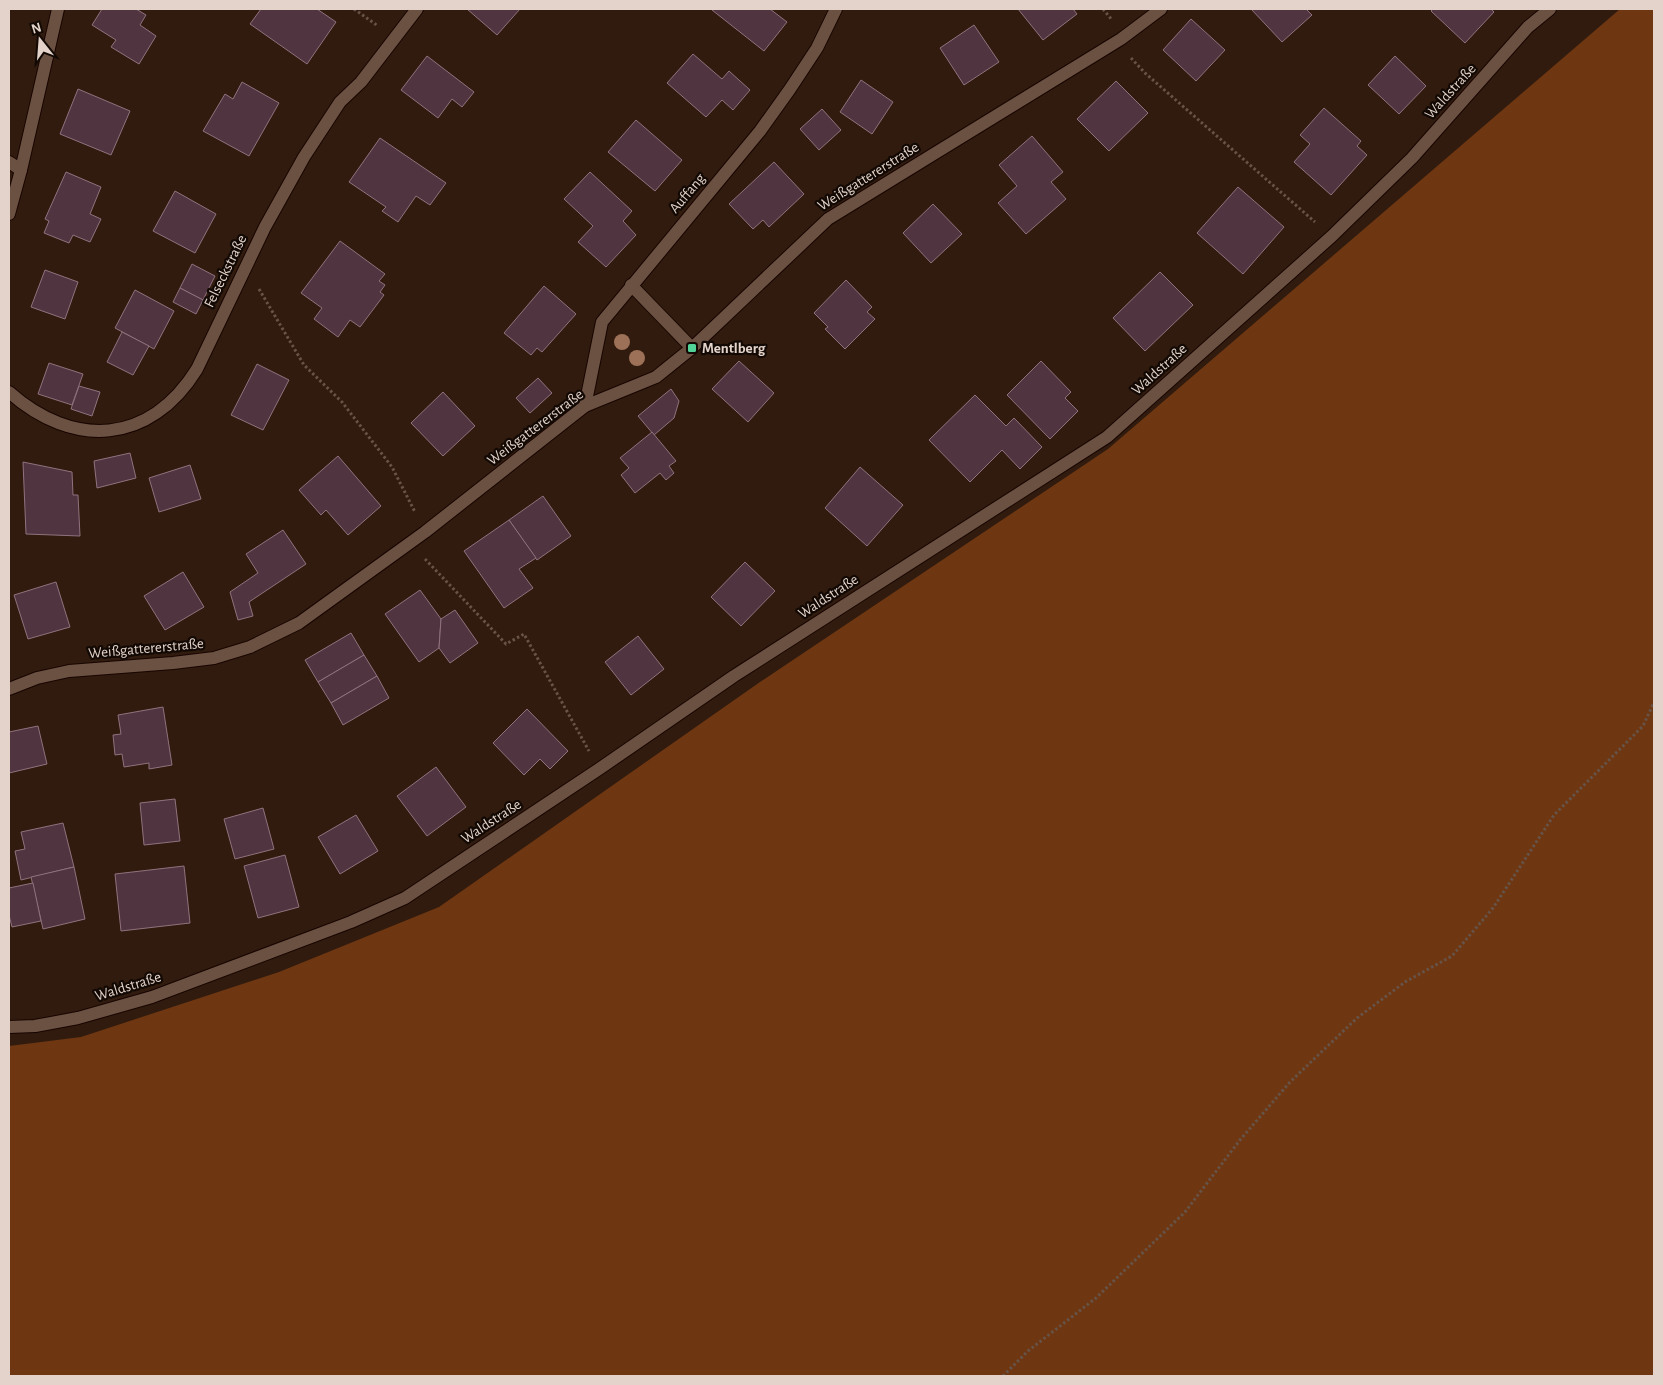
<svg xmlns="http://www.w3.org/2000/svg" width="1663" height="1385" font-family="'Alegreya Sans',sans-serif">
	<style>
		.forest { fill: #6e3712 }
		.building { fill: #503540; stroke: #90727e }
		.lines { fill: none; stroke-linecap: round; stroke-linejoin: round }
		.service-casing { stroke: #180500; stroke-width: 14 }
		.minor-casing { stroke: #180500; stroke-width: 14 }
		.path { stroke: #675347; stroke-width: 3; stroke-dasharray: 2.5 2.5; stroke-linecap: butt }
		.service { stroke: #6b5142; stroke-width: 12 }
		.minor { stroke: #6b5142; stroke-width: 12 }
		.tree { fill: #9d7158 }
		.poi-dot { fill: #52d397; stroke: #120904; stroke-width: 2 }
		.labels { text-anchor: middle; stroke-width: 4.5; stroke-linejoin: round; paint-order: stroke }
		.street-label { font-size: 15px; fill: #e3d3ca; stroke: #120904 }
		.poi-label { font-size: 15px; font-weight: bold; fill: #e3d3ca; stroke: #120904; text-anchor: start }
	</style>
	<rect width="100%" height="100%" fill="#311b0e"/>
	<path class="forest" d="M1620,9H1654V1376H9V1046L81,1037L279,972L439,907L760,682L1108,449Z"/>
	<g class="building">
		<path d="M102,9H136L146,15L140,25L156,36L139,64L111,47L116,40L92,25Z"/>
		<path d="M261,9H317L336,22L307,64L250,24Z"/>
		<path d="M467,9H520L497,35Z"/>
		<path d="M713,9H770L787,22L764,51L712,10Z"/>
		<path d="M1018,9H1073L1077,14L1043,40Z"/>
		<path d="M1251,9H1306L1312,15L1282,42Z"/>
		<path d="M1433,9H1491L1494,12L1465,43L1431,11Z"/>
		<path d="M1191,19L1225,50L1196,81L1163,50Z"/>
		<path d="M974,25L999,62L964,85L940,48Z"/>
		<path d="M693,54L722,79L729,71L750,90L733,110L722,100L706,117L667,83Z"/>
		<path d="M427,56L474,92L462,107L452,99L438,118L401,90Z"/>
		<path d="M1395,56L1426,86L1399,114L1368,85Z"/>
		<path d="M861,80L893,102L872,134L840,112Z"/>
		<path d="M1116,81L1148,113L1109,151L1077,119Z"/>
		<path d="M242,82L279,103L249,156L203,131L225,94L233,99Z"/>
		<path d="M78,89L130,111L111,155L60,134Z"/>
		<path d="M1324,108L1361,141L1357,146L1367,155L1331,195L1294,162L1310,144L1300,135Z"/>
		<path d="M822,109L841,130L819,150L800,129Z"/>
		<path d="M636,120L682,160L655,191L608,152Z"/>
		<path d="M1032,136L1063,172L1051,182L1066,199L1026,234L998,203L1017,186L999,165Z"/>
		<path d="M380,138L446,183L430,205L416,196L398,222L382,211L386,207L349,182Z"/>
		<path d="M774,162L804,194L769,227L763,220L753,229L729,204Z"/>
		<path d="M66,172L101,187L90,214L101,219L90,242L73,235L69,243L44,233L49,221L45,219Z"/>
		<path d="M590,172L632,211L623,221L636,235L606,267L578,242L593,226L564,199Z"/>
		<path d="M1238,187L1284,227L1243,274L1197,233Z"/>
		<path d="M175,191L216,214L195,253L153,231Z"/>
		<path d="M933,204L962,234L931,263L903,233Z"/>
		<path d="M340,241L385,274L379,281L385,285L380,292L384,295L360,327L350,320L338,337L314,319L322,308L301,293Z"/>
		<path d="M192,264L215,276L203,300L180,288Z"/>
		<path d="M45,270L78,282L65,319L31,307Z"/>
		<path d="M1160,272L1193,305L1145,351L1113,318Z"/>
		<path d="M846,280L872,307L867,312L875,319L845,349L825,329L828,327L814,313Z"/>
		<path d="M544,286L576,314L542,352L537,348L531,355L504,333Z"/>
		<path d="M180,288L203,300L196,314L173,302Z"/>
		<path d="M135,290L174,311L154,349L115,328Z"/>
		<path d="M122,332L149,346L133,375L107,362Z"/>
		<path d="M739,361L774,393L748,422L712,389Z"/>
		<path d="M1041,361L1071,392L1065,398L1078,411L1050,439L1007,395Z"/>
		<path d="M49,363L83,374L72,405L38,394Z"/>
		<path d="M257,364L289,380L263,430L231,415Z"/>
		<path d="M538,378L552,393L530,413L516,398Z"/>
		<path d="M79,386L100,392L92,416L71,409Z"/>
		<path d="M671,389L679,401L674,418L654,435L638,416Z"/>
		<path d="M443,392L475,426L443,456L411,423Z"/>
		<path d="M975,395L1006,426L1014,418L1042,447L1020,469L1002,450L970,482L929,440Z"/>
		<path d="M652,432L676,461L669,466L674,473L666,480L660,473L635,493L621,475L629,468L620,458Z"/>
		<path d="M130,453L136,478L97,488L94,461Z"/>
		<path d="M338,456L381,506L348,535L326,510L321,515L299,490Z"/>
		<path d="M23,462L72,472L73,495H78L80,536L26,534Z"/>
		<path d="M190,465L201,499L159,512L149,478Z"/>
		<path d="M860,467L903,505L867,546L825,508Z"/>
		<path d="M543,496L571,536L537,560L509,520Z"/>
		<path d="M509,520L536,558L519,569L533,588L504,608L464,551Z"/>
		<path d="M283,530L306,564L249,602L253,616L238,620L230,592L258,573L246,554Z"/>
		<path d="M745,562L775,591L741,626L711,597Z"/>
		<path d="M183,572L204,607L165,630L144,596Z"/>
		<path d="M56,582L70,627L28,639L14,595Z"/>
		<path d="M420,590L441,619L439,648L419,662L385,614Z"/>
		<path d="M455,610L478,643L450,663L439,648L441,619Z"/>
		<path d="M351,633L364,655L318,682L305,660Z"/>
		<path d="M638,636L664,669L631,695L605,662Z"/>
		<path d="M364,655L377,676L331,703L318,682Z"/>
		<path d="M377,676L389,698L343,725L331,703Z"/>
		<path d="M163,707L172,765L149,769V763L124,767L122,754L115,755L113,735L121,734L118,715Z"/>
		<path d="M527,709L568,751L550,769L540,759L524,775L493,743Z"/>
		<path d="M38,726L47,764L9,773V732Z"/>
		<path d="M436,767L466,807L427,836L397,796Z"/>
		<path d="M175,799L180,841L144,845L140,803Z"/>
		<path d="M263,808L274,849L235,859L224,819Z"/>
		<path d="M356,815L378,851L340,874L318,837Z"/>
		<path d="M63,823L74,867L21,880L15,851L25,849L21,832Z"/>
		<path d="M285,855L299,907L258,918L244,866Z"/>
		<path d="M184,866L190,923L121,931L115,874Z"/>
		<path d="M74,867L85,919L43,929L31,877Z"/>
		<path d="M33,883L41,921L12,927L9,915V888Z"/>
	</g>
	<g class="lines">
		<defs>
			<path id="service" d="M631,285L692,348"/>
			<g id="minor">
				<path d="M9,162L21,170"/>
				<path d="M9,214L21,170L58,9"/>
				<path d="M9,392C73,449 150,445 197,369L265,227L304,157L340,102L361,82L417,9"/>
				<path d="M585,406L602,322L760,131L790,89L817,48L836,9"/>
				<path d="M9,689L37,678L69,671L173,663L214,658L250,647L299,623L425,532L585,406L656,377L692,348L828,219L1121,39L1161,9"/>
				<path d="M9,1027L35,1026L78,1018L152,997L351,922L405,898L599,769L734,676L1107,437L1332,236L1412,158L1528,27L1550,9"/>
			</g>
		</defs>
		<use href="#service" class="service-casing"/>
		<use href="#minor" class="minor-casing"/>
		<g class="path">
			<path d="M354,9L378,26"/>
			<path d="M1103,9L1112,20"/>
			<path d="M1131,58L1145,73L1315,222"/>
			<path d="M259,289L304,365L342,402L392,467L415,512"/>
			<path d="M425,559L506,644L524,634L589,751"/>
			<path d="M1003,1376L1028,1351L1096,1298L1185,1212L1240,1140L1290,1082L1357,1018L1405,982L1452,956L1493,908L1554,815L1643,726L1654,702"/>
		</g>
		<use href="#service" class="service"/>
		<use href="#minor" class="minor"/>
	</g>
	<g class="tree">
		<circle cx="622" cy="342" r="8"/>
		<circle cx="637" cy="358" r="8"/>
	</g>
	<rect class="poi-dot" x="687" y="343" width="10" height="10" rx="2.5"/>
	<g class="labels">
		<g class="street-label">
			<text transform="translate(1450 91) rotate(-48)" y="5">Waldstraße</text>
			<text transform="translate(868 176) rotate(-32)" y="5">Weißgattererstraße</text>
			<text transform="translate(687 193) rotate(-50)" y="5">Auffang</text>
			<text transform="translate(225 271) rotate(-64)" y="5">Felseckstraße</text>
			<text transform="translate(1159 369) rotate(-42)" y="5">Waldstraße</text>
			<text transform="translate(535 427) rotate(-37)" y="5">Weißgattererstraße</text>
			<text transform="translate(828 596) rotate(-33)" y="5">Waldstraße</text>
			<text transform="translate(146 648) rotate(-5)" y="5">Weißgattererstraße</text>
			<text transform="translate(491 821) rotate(-33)" y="5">Waldstraße</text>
			<text transform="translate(128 986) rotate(-17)" y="5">Waldstraße</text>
		</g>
		<g class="poi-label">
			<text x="702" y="353">Mentlberg</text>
		</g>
	</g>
	<rect width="1663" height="1385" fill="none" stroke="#e3d3ca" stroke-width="20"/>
	<g transform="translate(40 40) rotate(343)" stroke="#120904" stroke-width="4" paint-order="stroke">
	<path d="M0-4L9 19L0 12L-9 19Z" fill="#e3d3ca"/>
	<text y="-8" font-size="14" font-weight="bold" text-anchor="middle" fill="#e3d3ca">N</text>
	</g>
</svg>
